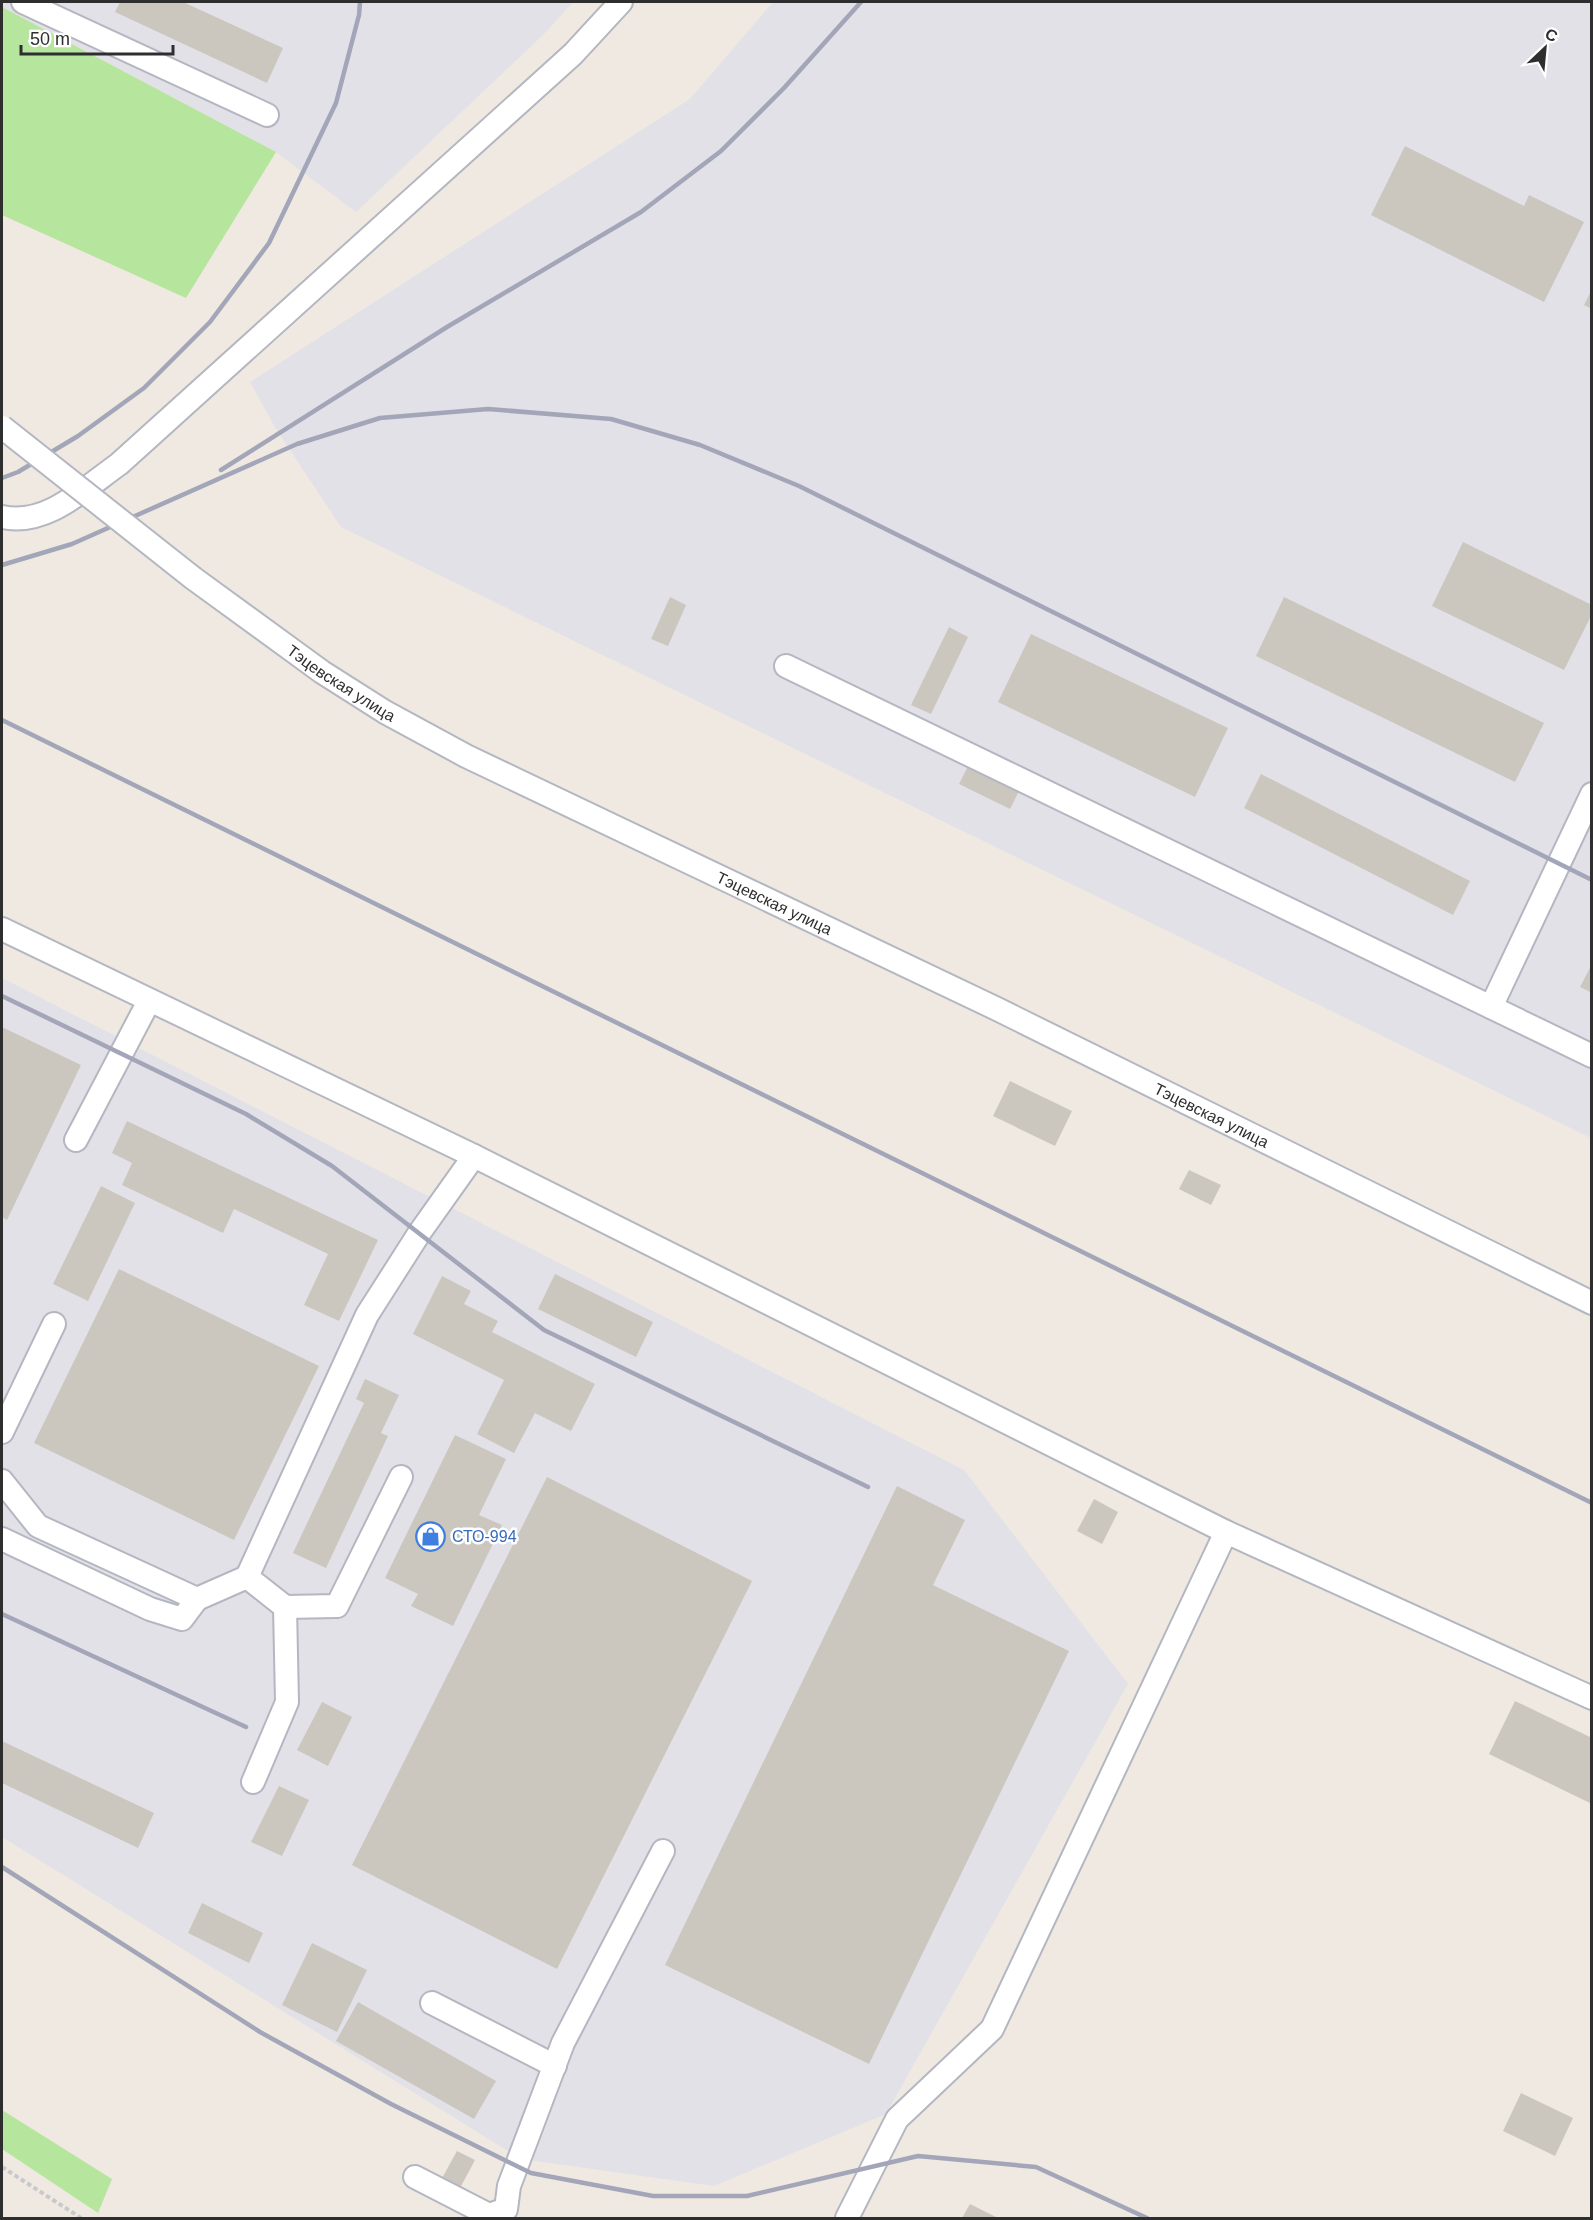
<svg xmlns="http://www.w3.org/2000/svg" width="1593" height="2220" font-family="Arial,sans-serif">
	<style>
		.industrial { fill: #e3e1e8 }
		.green { fill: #b6e59e }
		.building { fill: #cbc7bf }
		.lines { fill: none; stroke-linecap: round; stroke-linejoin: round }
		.minor-casing { stroke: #b4b7c1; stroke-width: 26 }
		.path { stroke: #c9c9c9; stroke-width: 4; stroke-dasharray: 4.5 3; stroke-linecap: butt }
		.minor { stroke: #fff; stroke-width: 22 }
		.rail { stroke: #a3a6b8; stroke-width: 4.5 }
		.minor-bridge-casing { stroke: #b4b7c1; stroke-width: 26; stroke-linecap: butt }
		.minor-bridge { stroke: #fff; stroke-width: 22 }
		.labels { text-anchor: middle; stroke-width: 5; stroke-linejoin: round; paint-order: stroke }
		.street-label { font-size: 16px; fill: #2e2e2e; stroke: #fff }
		.shop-label { font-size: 16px; fill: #366cbe; stroke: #fff; text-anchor: start }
	</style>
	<rect width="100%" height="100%" fill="#efe9e1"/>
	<g class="industrial">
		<path d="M2,2H573L543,35L356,212L276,152L2,7Z"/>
		<path d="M773,2H1591V1138L341,527L276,429L250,382L690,99Z"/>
		<path d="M2,978L964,1470L1128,1684L886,2114L714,2186L521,2159L2,1837Z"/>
	</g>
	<g class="green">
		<path d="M2,7L276,152L186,298L2,215Z"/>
		<path d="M2,2110L112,2179L98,2213L2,2149Z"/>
	</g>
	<g class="building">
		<path d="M120,2H183L283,48L267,83L115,12Z"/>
		<path d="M1405,146L1524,206L1529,195L1584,222L1544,302L1371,215Z"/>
		<path d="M1592,289V309L1584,305Z"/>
		<path d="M1463,542L1592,605V614L1564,670L1432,606Z"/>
		<path d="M670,597L686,605L668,646L651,639Z"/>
		<path d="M1284,597L1544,723L1515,782L1256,656Z"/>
		<path d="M949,627L968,637L931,714L911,705Z"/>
		<path d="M1031,634L1228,728L1195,797L998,702Z"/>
		<path d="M969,764L1020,789L1010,809L959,784Z"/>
		<path d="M1261,774L1470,881L1453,915L1244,808Z"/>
		<path d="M1592,964V993L1580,987Z"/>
		<path d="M2,1027L81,1065L7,1220L2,1217Z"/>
		<path d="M1010,1081L1072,1111L1055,1146L993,1116Z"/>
		<path d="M127,1121L378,1240L339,1321L304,1305L328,1254L234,1209L223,1233L122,1185L132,1163L112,1153Z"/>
		<path d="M1189,1170L1221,1185L1211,1205L1179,1189Z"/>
		<path d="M101,1186L135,1203L88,1301L53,1284Z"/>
		<path d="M119,1269L319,1366L234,1540L34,1443Z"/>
		<path d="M555,1274L653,1322L636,1357L538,1309Z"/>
		<path d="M442,1276L471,1291L464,1304L498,1321L492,1332L595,1384L571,1431L535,1413L514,1453L477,1434L504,1380L413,1334Z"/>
		<path d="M365,1379L399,1395L381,1433L388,1436L326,1568L293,1553L364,1403L356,1399Z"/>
		<path d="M455,1435L506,1459L479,1515L502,1525L453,1626L411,1606L418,1594L385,1578Z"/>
		<path d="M547,1477L752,1581L557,1969L352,1865Z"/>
		<path d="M897,1486L965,1520L933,1585L1069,1651L869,2064L665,1965Z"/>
		<path d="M1094,1499L1118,1512L1102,1544L1077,1531Z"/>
		<path d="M1515,1701L1592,1738V1804L1489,1754Z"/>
		<path d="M322,1702L352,1717L328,1766L297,1750Z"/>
		<path d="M2,1741L154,1813L138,1848L2,1783Z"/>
		<path d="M279,1786L309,1800L282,1856L251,1842Z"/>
		<path d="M202,1903L263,1933L249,1963L188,1933Z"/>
		<path d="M312,1943L367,1970L337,2032L282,2005Z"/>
		<path d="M358,2002L496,2081L474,2119L336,2041Z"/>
		<path d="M1521,2093L1573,2118L1555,2156L1503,2131Z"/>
		<path d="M457,2151L475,2160L459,2190L441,2180Z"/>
		<path d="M970,2204L998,2218H962Z"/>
	</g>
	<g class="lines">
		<defs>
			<g id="minor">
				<path d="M23,2L267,115"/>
				<path d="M2,517C46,527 85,488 119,464L573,54L621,2"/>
				<path id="s1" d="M193,578L322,672L385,712L466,756L995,1008L1592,1303"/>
				<path d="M786,666L1592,1056"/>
				<path d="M2,929L474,1156L1226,1532L1592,1698"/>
				<path d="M1491,1007L1592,794"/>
				<path d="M76,1140L149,1001"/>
				<path d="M2,1432L54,1324"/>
				<path d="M401,1477L337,1606L285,1607L247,1577L367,1315L420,1232L474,1156"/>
				<path d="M2,1481L38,1526L197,1599L247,1577"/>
				<path d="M2,1539L150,1609L182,1619L197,1599"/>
				<path d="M253,1782L287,1702L285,1607"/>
				<path d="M432,2003L555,2066"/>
				<path d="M415,2177L489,2215L506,2209L509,2186L563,2043L663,1851"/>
				<path d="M847,2218L897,2119L992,2029L1226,1532"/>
			</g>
		</defs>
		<use href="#minor" class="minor-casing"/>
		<path class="path" d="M2,2167L81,2218"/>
		<use href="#minor" class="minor"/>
		<g class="rail">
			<path d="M221,470L447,327L641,212L721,151L784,88L861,2"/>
			<path d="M2,478L18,472L78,436L144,388L210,322L269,243L336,103L359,15L360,2"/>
			<path d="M2,565L72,544L297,444L380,418L488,409L611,419L700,445L799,486L1592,880"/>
			<path d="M2,720L1592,1503"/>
			<path d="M2,996L246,1114L332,1166L544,1330L868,1487"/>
			<path d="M2,1614L246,1727"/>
			<path d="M2,1867L260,2032L391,2104L531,2173L653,2196H747L918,2156L1036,2167L1147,2218"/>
		</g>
		<defs>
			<path id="minor-bridge" d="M2,427L193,578"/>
		</defs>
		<use href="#minor-bridge" class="minor-bridge-casing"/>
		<use href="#minor-bridge" class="minor-bridge"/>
	</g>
	<defs>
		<symbol id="shop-ring" viewBox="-11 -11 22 22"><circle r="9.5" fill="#fff" stroke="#3f7fe0" stroke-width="1.5"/><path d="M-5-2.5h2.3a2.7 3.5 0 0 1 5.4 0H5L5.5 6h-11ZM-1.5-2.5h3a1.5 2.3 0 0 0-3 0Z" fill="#3f7fe0"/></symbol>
	</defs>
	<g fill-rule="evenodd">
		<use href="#shop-ring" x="414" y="1520" width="33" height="33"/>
	</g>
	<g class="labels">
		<g class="street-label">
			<text dy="6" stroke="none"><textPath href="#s1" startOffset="182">Тэцевская улица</textPath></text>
			<text dy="6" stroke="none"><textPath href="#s1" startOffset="668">Тэцевская улица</textPath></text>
			<text dy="6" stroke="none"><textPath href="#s1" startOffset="1154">Тэцевская улица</textPath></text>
		</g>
		<g class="shop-label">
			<text x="452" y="1542">СТО-994</text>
		</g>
	</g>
	<rect width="1593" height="2220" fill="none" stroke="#2e2e2e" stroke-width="6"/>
	<g transform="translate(1545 48) rotate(26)" stroke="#ffffff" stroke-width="4.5" paint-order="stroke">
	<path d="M0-4.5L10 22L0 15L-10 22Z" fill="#2e2e2e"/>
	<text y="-9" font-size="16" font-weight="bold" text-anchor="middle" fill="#2e2e2e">С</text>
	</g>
	<path d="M21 45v9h152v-9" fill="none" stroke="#2e2e2e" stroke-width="3"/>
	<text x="30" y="45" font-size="18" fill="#2e2e2e" stroke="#ffffff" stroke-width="4.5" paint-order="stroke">50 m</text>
</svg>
